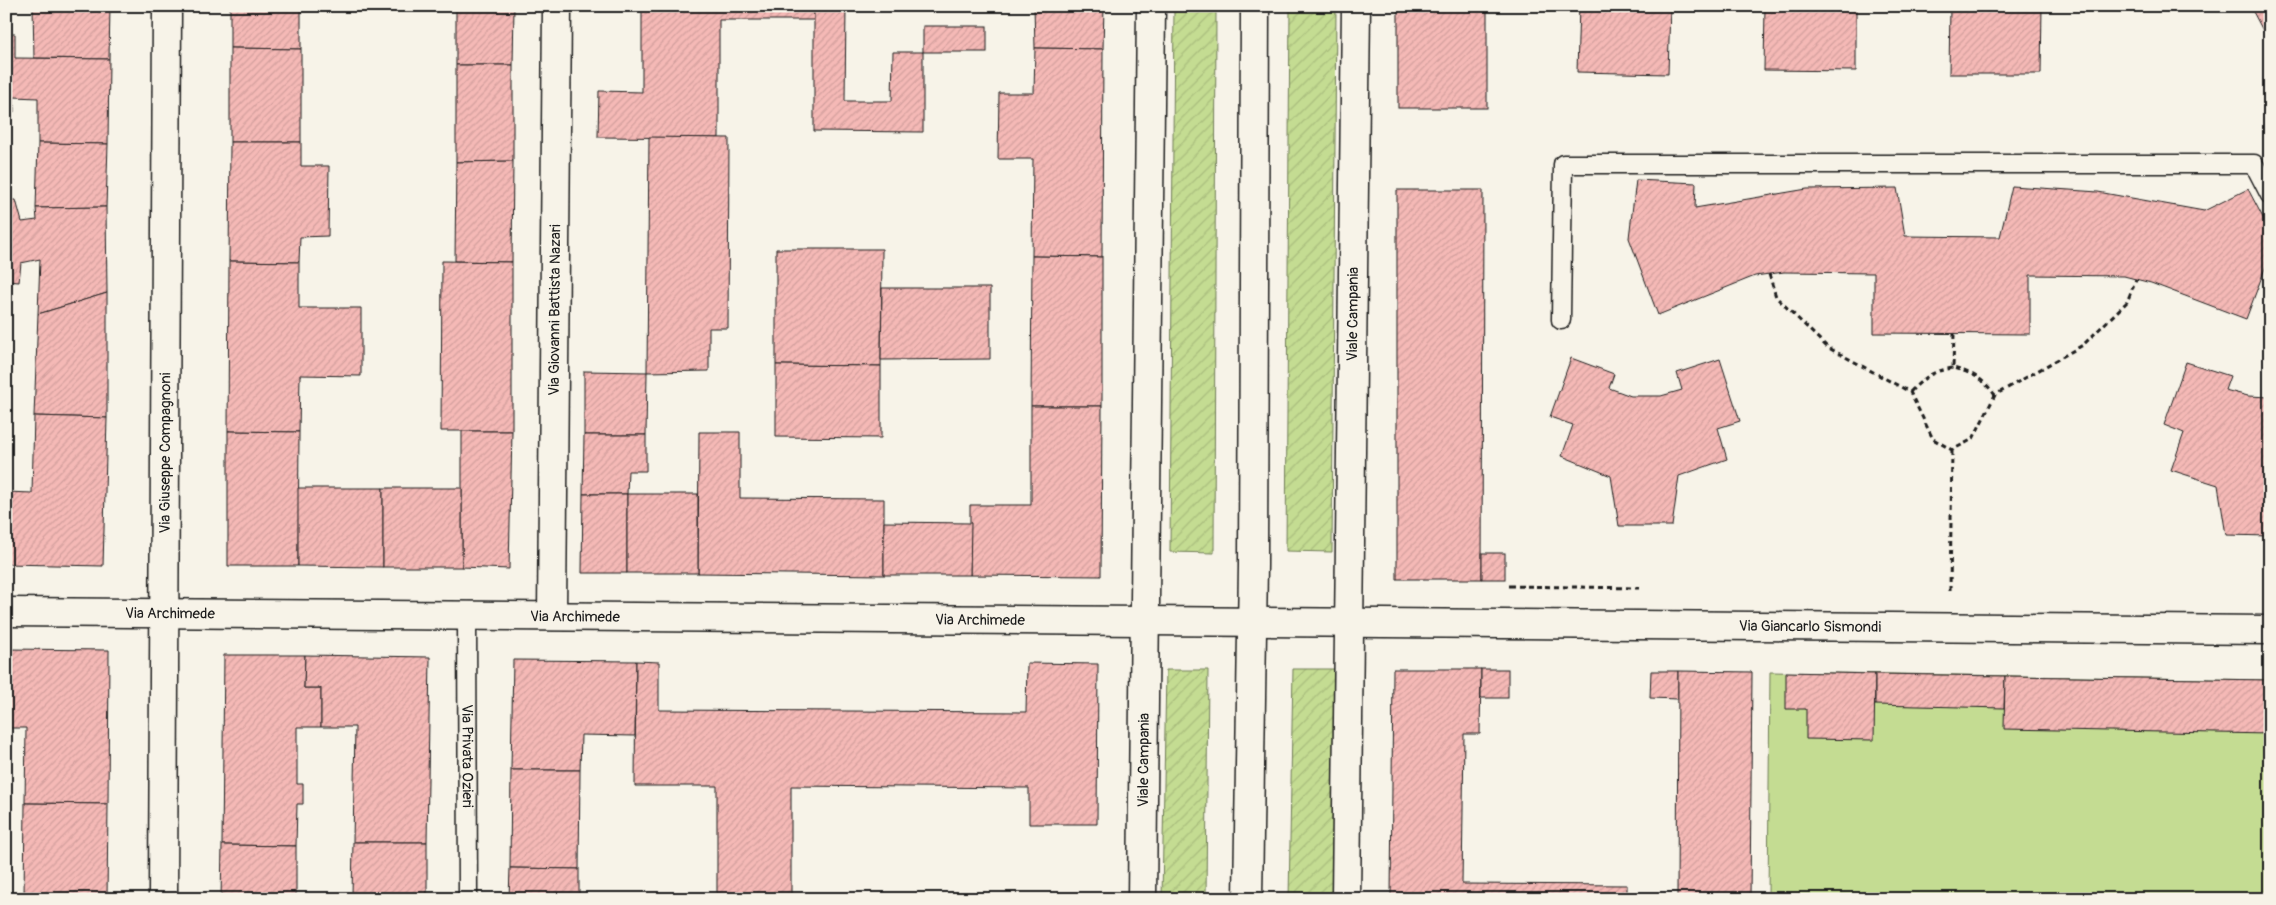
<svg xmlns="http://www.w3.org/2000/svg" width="2276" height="905" font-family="Pangolin,sans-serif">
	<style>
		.garden { fill: url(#garden-furrows); stroke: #707c57 }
		.pitch { fill: #c4dc92; stroke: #707c57 }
		.building { fill: url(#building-hatch); stroke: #1c1c1c }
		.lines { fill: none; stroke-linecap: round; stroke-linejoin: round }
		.lane-casing { stroke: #1c1c1c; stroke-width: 21 }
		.street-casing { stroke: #1c1c1c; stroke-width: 31 }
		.secondary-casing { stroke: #1c1c1c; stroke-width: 31 }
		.path { stroke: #1c1c1c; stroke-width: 3; stroke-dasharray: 5 4; stroke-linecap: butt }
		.lane { stroke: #f7f3e8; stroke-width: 18 }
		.street { stroke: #f7f3e8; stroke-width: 28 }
		.secondary { stroke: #f7f3e8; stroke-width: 28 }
		.labels { text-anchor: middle; stroke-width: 4; stroke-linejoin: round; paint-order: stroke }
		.street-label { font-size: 15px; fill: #1c1c1c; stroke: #f7f3e8 }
	</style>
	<defs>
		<pattern id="garden-furrows" width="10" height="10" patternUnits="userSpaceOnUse" patternTransform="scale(1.25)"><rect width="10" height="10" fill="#c4dc92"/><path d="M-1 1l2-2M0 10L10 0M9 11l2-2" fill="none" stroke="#a8bc7d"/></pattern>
		<pattern id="building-hatch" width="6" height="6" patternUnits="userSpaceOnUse" patternTransform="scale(1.25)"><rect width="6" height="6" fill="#f5b9b6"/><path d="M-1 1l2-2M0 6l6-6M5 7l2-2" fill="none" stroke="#d19e9c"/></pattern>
	</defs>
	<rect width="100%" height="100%" fill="#f7f3e8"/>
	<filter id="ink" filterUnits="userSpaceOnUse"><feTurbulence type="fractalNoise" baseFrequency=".02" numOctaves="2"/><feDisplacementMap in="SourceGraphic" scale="10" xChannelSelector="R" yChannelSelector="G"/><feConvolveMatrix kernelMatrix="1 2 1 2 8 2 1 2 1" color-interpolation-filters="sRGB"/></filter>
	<g filter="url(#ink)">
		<g class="garden">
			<path d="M1174,6H1216L1214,553L1170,552Z"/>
			<path d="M1290,6H1336L1332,552L1286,551Z"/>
			<path d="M1293,669H1336L1333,899H1289Z"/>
			<path d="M1166,670H1208L1206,899H1162Z"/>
		</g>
		<path class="pitch" d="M1770,672L2270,680V899H1768Z"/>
		<g class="building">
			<path d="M33,6H110L109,59L34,58Z"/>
			<path d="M230,6H301V49L230,48Z"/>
			<path d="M456,6H514L513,65H456Z"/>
			<path d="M642,6H814V20H719V138L598,137L599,91L642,92Z"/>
			<path d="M814,6H846L845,101H892L893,52H923V132L814,131Z"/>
			<path d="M1034,6H1104L1103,49L1035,48Z"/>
			<rect x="1398" y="6" width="89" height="102"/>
			<path d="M1579,6H1670L1668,74L1577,72Z"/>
			<path d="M1765,6H1856V71L1764,70Z"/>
			<path d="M1950,6H2042L2041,74H1949Z"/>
			<path d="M2250,6H2270V44Z"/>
			<rect x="923" y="26" width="64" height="26"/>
			<path d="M6,34H15V58L109,59L108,144L38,143V98L14,97V112H6Z"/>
			<path d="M230,48L301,49V142H230Z"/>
			<path d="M1035,48L1103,49L1102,257L1032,256L1033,159H998L999,93H1034Z"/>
			<path d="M456,65H513V161L456,162Z"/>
			<path d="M649,137L729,138L728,328H709V371L647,372Z"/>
			<path d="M230,142H301V166H329L328,236L300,237L299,262L229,261Z"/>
			<path d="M38,143L108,144L106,207L36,208Z"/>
			<path d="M513,161L512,262L455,261L456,162Z"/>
			<path d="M1636,180L1696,183L1695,208L1807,189L1897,188L1905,236L2000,237L2012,186L2098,192L2204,211L2248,189L2270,231V255L2246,319L2151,283L2124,276L2030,275V334L1874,333V273L1784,272L1755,276L1658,315L1629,238Z"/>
			<path d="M1397,190H1483L1482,579H1397Z"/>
			<path d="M6,200H16L22,222L37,220L36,208L106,207L107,293L38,314L40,259L21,263L19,282L6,281Z"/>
			<path d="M776,249H882L881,366L776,365Z"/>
			<path d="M1032,256L1102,257V406H1031Z"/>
			<path d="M229,261L299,262V308H361V376L300,375L299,432L228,431Z"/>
			<path d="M442,261L512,262V431H441Z"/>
			<path d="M882,288H990V359L881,360Z"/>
			<path d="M107,293V418L34,416L38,314Z"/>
			<path d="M1571,358L1614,374L1609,388L1631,396H1661L1682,390L1677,373L1720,359L1740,421L1718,428L1727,459L1679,476L1672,526H1619L1611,476L1562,456L1573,425L1550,417Z"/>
			<path d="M2186,362L2230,376L2225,390L2248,396L2270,397V536L2226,535L2218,485L2171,470L2184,433L2164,425Z"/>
			<path d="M776,365L881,366V438L776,437Z"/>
			<path d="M584,371L647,372L646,435H584Z"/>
			<path d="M1031,406H1102L1101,576L970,575V505H1031Z"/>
			<path d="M34,416L107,418L103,566L6,564V492L32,493Z"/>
			<path d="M228,431L299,432L298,566H228Z"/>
			<path d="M462,431H512L509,569L462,567Z"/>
			<path d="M699,432H740V498L884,499V575L698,573Z"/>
			<path d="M584,435H646V471H628L627,494H583Z"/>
			<path d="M298,488H383V567L298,566Z"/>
			<rect x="383" y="488" width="79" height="79"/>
			<path d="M583,494H627V573H582Z"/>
			<rect x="627" y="494" width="71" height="79"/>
			<path d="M884,522L971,523L970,575H884Z"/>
			<rect x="1482" y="553" width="23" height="26"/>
			<path d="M6,649L109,650L108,804L25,803L26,728H6Z"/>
			<path d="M224,655H305L304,688H321V727H297V784H303V804H297L296,846L222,845Z"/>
			<path d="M305,655L430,657L427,842H353L355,727H321V688H304Z"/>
			<path d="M513,660L636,661L635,736L581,735L580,770H511Z"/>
			<path d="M636,661L659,662V710L1026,712L1027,663L1098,664L1097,824H1029V788L791,786V899H717V786H635Z"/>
			<path d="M1393,669H1481L1480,734H1464L1462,884L1627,885V899H1391Z"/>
			<rect x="1481" y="669" width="27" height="29"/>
			<path d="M1651,671H1678V699L1650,698Z"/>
			<path d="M1678,671L1752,672L1750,899H1677Z"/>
			<path d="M1786,672L1875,674L1874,740L1806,739V709H1786Z"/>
			<path d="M1875,674L2005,676L2004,708L1875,705Z"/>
			<path d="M2005,676L2270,680V734L2004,729Z"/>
			<path d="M511,770H580L579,869L510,868Z"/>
			<path d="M25,803L108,804L107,899H24Z"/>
			<path d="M353,842H427V899H363V896H352Z"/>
			<path d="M222,845L296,846V899H221Z"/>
			<path d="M510,868L579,869V899H509Z"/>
		</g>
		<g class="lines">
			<defs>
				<g id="lane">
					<path d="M1561,320L1563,164H2254L2270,195"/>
					<path id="s1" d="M467,614L468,899"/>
				</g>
				<g id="street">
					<path id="s2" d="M6,612L2270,630"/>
					<path id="s3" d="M552,615L557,6"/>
					<path id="s4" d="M163,899L167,6"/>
					<path id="s5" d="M1142,899L1151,6"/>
					<path id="s6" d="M1346,899L1356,6"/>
				</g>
				<path id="secondary" d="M1248,899L1253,565L1255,6"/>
			</defs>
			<use href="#lane" class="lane-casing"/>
			<use href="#street" class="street-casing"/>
			<use href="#secondary" class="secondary-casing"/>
			<g class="path">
				<path d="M1769,274L1776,297L1827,347L1910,392L1933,439L1952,450L1973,439L1995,395L2083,345L2127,302L2136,279"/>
				<path d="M1954,334L1953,368C1973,373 1982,378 1995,395"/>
				<path d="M1910,392C1925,377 1932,371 1953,368"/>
				<path d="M1509,586L1639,588"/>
				<path d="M1950,591L1952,450"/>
			</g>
			<use href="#lane" class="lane"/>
			<use href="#street" class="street"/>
			<use href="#secondary" class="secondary"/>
		</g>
	</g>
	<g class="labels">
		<g class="street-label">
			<text dy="5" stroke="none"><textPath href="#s3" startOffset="305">Via Giovanni Battista Nazari</textPath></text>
			<text dy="5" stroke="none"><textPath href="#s6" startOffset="585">Viale Campania</textPath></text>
			<text dy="5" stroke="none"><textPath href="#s4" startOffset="446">Via Giuseppe Compagnoni</textPath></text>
			<text dy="5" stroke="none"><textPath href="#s2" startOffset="164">Via Archimede</textPath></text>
			<text dy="5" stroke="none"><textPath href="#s2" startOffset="569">Via Archimede</textPath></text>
			<text dy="5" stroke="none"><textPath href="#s2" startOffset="974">Via Archimede</textPath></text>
			<text dy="5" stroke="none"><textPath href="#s2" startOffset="1804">Via Giancarlo Sismondi</textPath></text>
			<text dy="5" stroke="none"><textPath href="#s1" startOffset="142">Via Privata Ozieri</textPath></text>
			<text dy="5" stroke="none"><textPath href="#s5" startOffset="139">Viale Campania</textPath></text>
		</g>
	</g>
	<rect width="2276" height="905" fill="none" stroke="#f7f3e8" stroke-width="25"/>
	<rect x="12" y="12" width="2251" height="880" fill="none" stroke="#1c1c1c" stroke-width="2" filter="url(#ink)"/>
</svg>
